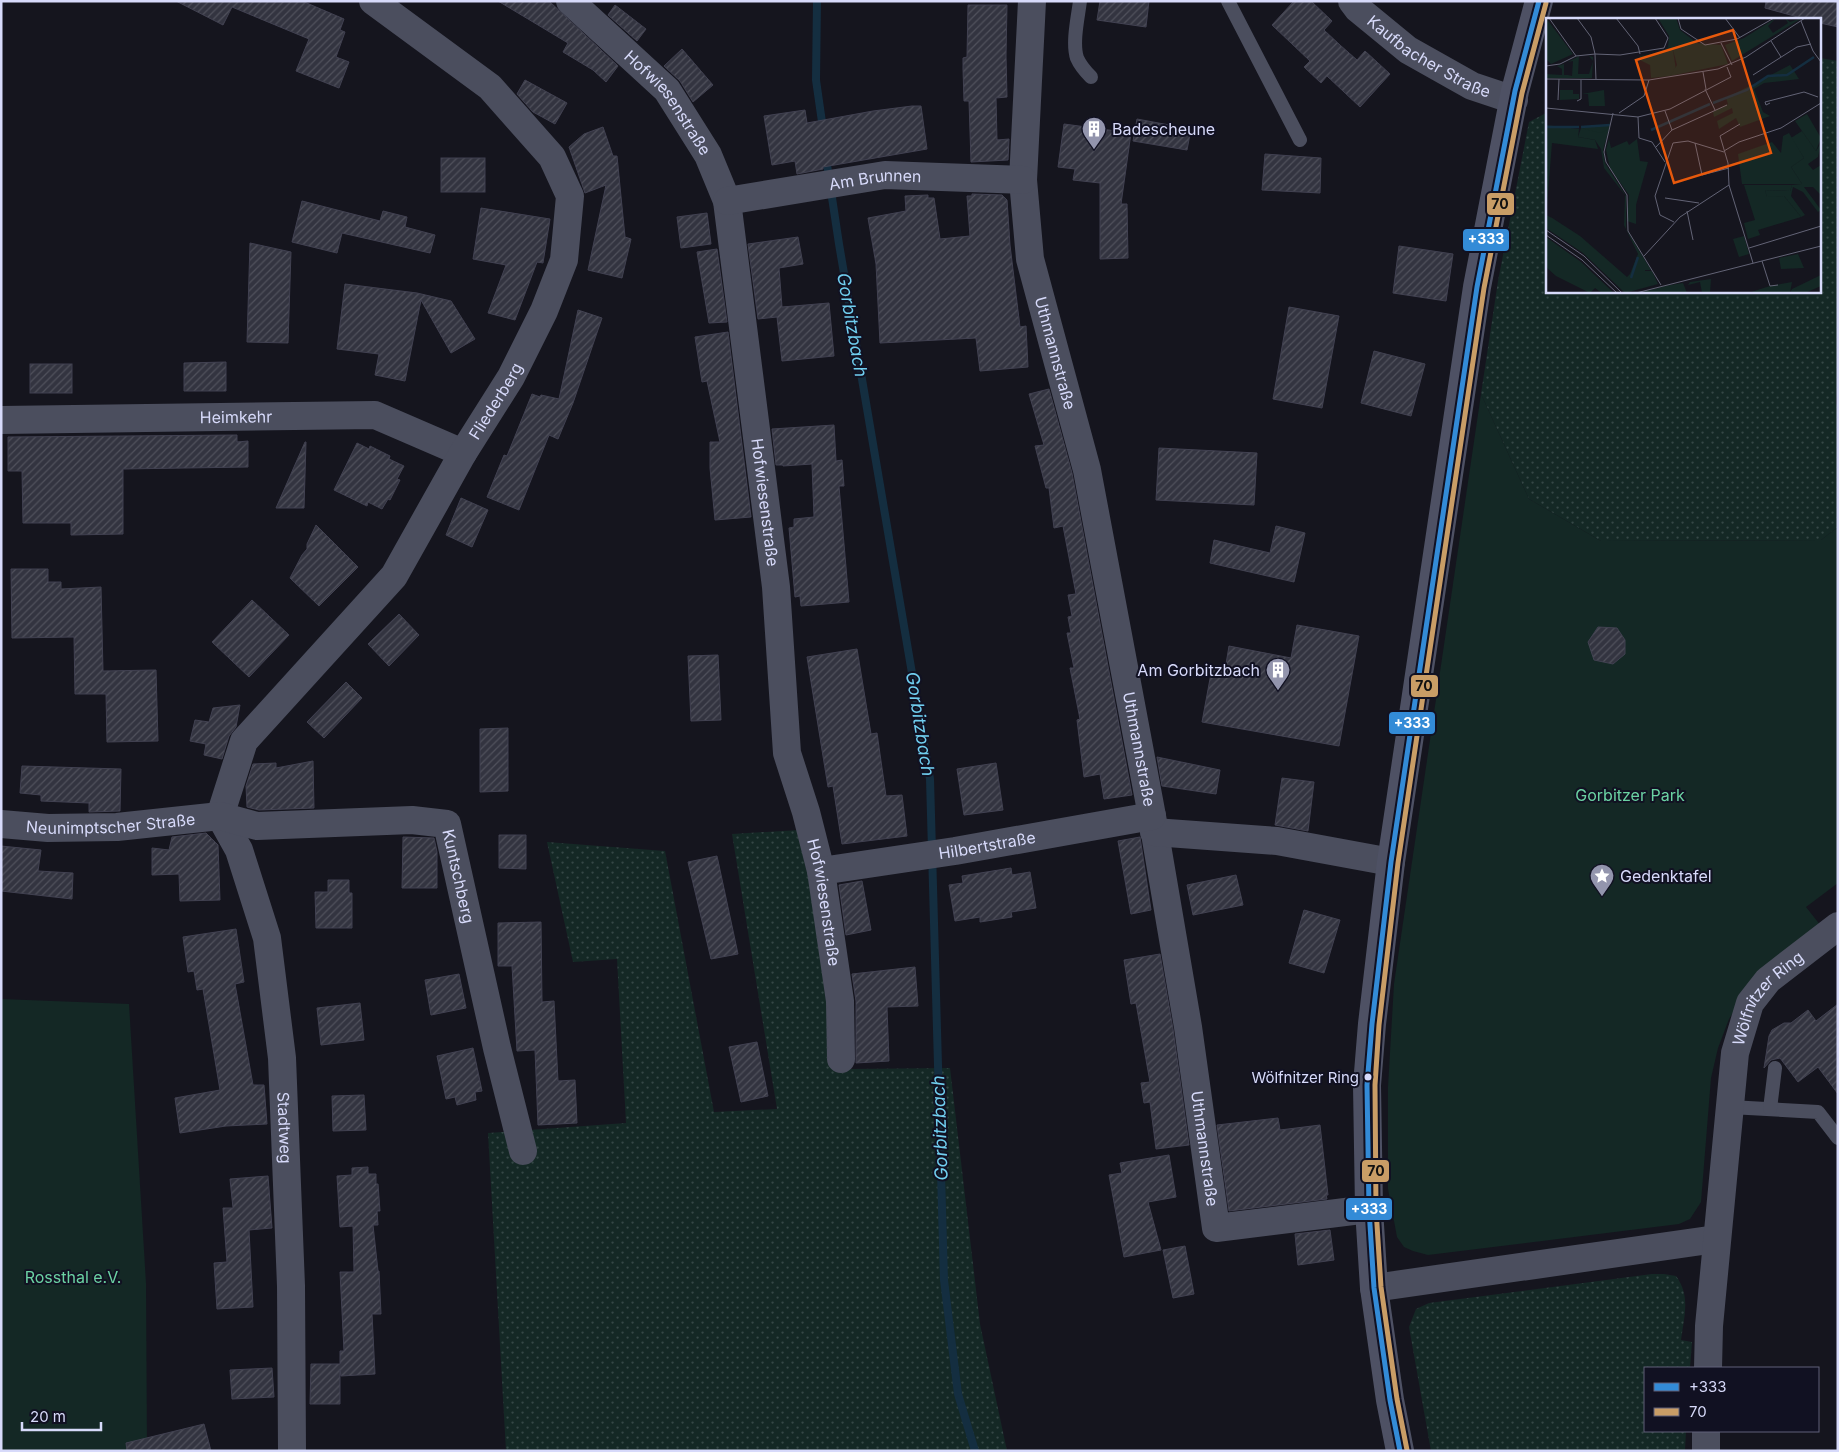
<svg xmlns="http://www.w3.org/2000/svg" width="1839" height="1452" font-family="Inter,sans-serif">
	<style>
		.grass { fill: url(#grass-dots) }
		.green { fill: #142825 }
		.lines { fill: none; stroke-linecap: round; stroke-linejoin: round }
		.stream { stroke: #142e40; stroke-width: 8 }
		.building { fill: url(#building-hatch); stroke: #414151 }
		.lane { stroke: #4b4e5e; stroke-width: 14 }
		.street { stroke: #4b4e5e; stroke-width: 28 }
		.secondary { stroke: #4e5164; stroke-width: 28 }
		.bus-1-casing { stroke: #112; stroke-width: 9 }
		.bus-2-casing { stroke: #112; stroke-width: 9 }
		.bus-1 { stroke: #338bd7; stroke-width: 5 }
		.bus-2 { stroke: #c99d66; stroke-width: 5 }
		.bus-dot { fill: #d7dafa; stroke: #112; stroke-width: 2 }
		.labels { text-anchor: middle; stroke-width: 4; stroke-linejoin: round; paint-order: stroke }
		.bus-label { font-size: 15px; fill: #d7dafa; stroke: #112; text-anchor: end }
		.street-label { font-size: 16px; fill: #d7dafa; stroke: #112 }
		.poi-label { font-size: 16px; fill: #d7dafa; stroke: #112; text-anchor: start }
		.park-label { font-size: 16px; fill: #6bd2a3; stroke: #112 }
		.water-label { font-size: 18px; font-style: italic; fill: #70ceef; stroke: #112 }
		.inset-river { fill: none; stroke: #142e40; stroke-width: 2.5 }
		.inset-road { fill: none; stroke: #636476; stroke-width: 1 }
		.view { fill: #e8590c; fill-opacity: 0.15; stroke: #e8590c; stroke-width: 2.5 }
		.inset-edge { fill: none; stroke: #d7dafa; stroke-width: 2.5 }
		.line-badge { stroke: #112; stroke-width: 2 }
		.badge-label { font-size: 14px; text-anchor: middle; font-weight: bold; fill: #fff }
		.pale-badge-label { font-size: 14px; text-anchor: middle; font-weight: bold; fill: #111 }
	</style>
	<defs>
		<pattern id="grass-dots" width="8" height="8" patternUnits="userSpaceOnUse" patternTransform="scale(1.25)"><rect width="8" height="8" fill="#142825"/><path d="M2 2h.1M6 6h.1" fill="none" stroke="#354746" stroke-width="1.8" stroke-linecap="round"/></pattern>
		<pattern id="building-hatch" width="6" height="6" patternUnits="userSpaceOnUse" patternTransform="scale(1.25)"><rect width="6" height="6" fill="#333440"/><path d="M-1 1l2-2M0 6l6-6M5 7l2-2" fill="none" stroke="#50515c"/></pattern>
	</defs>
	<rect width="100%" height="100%" fill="#15151e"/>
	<g class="grass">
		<path d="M1820,58L1838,61V378L1836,403L1838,408V527L1821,540L1601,541L1529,499L1481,394L1498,281L1529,122L1548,112V291H1820Z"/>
		<path d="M800,830L849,1069L950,1068L980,1324L1007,1451H506L488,1133L626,1123L617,959L573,962L547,842L665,851L714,1112L777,1109L732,834Z"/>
		<path d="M1652,1274H1664L1676,1276C1691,1296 1684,1317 1681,1340L1692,1342L1690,1368H1645V1431H1686L1685,1451H1431L1409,1327L1416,1309L1429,1303Z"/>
	</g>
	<g class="green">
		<path d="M1481,394L1529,499L1601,541L1821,540L1838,527V883L1806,907L1821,926L1759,972L1729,1019L1718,1048L1711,1078L1701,1202L1690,1219L1679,1224L1428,1255L1413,1251L1404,1247L1397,1237L1388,1189V1087L1394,984Z"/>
		<path d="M1,999L129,1004L146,1283L147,1451H1Z"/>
	</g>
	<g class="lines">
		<g class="stream">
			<path d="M817,1L816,80L823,129"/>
			<path d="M826,158L839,244L930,779L944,1280L958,1394L975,1451"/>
		</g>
	</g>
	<g class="building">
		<path d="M176,1H302L344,19L340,30L345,32L336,57L349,62L339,88L296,71L309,39L232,7L223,25Z"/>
		<path d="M498,1H549L618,66L606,82L593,70L563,52L568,43Z"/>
		<path d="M1100,1H1149L1146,27L1097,20Z"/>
		<path d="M1294,1H1311L1332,21L1324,30L1340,45L1357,60L1365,51L1390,74L1360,107L1327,76L1321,83L1304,67L1310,61L1272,25Z"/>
		<path d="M1766,1H1838V27L1820,23V19H1805L1765,8Z"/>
		<path d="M615,5L646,29L637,41L608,15Z"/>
		<path d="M968,5H1007L1006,56L1007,97L996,98L997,140L1009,139L1008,160L971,162L969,101H964L963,69V58L967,57Z"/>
		<path d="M682,49L713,85L693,102L680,81L664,66Z"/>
		<path d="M525,80L567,103L555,124L533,112L517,94Z"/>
		<path d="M912,106H921L927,149L823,167V169L797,174L795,161L772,165L764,116L805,110L807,123L873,111Z"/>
		<path d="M1137,119L1191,129L1187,150L1133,141Z"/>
		<path d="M1064,124L1131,133L1121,204H1127L1128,258L1100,259V183L1073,180L1075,169L1058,167Z"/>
		<path d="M603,127L613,156H617L625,237L631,239L622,278L588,270L606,185L585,193L569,147L584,134Z"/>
		<path d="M1265,154L1321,158L1320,193L1262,190Z"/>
		<rect x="441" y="158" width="44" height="34"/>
		<path d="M972,194L1002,195L1007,200L1010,245L1020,327L1026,326L1028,367L980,371L976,338L880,343L876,264L868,218L906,211L905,196L928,195V198H934L940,239L970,236L967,196H972Z"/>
		<path d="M302,201L380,221L383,211L407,217L405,227L435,235L430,253L342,233L337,253L292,242Z"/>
		<path d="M481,208L550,219L543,263L537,262L515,320L488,313L506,265L473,259Z"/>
		<path d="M707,213L711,244L681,248L677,217Z"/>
		<path d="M798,237L803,264L779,268L782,307L829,303L834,356L782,361L777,317L758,319L748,244Z"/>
		<path d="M250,243L291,252L288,343L247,342Z"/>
		<path d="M1399,246L1453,254L1446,301L1393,293Z"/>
		<path d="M717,249L727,322L709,323L697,252Z"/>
		<path d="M345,284L417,293L451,301L475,339L451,353L421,300L405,381L375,375L379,354L337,349Z"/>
		<path d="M1289,307L1339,316L1322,408L1273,399Z"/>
		<path d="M578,310L602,318L573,403L558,439L549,435L519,510L487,497L504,455L507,456L532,394L540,397L541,395L559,399Z"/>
		<path d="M728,332L751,517L715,520L710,468V442H720L707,381L702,382L695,337Z"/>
		<path d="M1374,351L1425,364L1411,416L1361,403Z"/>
		<path d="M226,362V391H184V363Z"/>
		<rect x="30" y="364" width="42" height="29"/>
		<path d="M1049,389L1072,473L1132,795L1104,799L1100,774L1084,777L1077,720L1080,719L1070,668H1074L1067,633H1071L1068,617L1072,616L1068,595L1076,594L1063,526L1054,528L1049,488H1046L1035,446L1044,445L1029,394Z"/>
		<path d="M834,425L836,461L842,460L844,486H839L849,602L801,606L800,596L795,597L789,528L794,527V519L814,517L812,464L783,466V465H776L772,429Z"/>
		<path d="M237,435V442L248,441V467L123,469V534L71,535V523H23L22,471H8V437Z"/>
		<path d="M306,442L304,508H276L305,442Z"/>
		<path d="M357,443L369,449L370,446L390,456L389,459L404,466L397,479L400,480L390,500L388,499L382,509L368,502L367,506L334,490Z"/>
		<path d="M1159,448L1257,453L1254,505L1156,500Z"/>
		<path d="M461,498L488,510L472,547L446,535Z"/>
		<path d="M316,525L358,567L319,606L290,578L302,555L307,549V544Z"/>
		<path d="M1276,526L1305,533L1294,582L1210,563L1214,540L1270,553Z"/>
		<path d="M11,569H48V582H61V589L101,587L103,671L156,670L158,741L107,742L106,694H75L74,637L12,638Z"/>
		<path d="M252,600L289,635L249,677L212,642Z"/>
		<path d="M399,614L419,635L389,666L368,644Z"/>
		<path d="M1297,625L1359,636L1339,746L1202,722L1212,668L1225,670L1229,646L1291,658Z"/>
		<path d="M1598,627L1617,628L1625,640V654L1613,664L1594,660L1588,642Z"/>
		<path d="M857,649L871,734L877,733L886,796L902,795L907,836L842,844L833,786L828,787L807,657Z"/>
		<path d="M718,655L721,720L691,721L688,656Z"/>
		<path d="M346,682L362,698L324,738L307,722Z"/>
		<path d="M240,705L236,727L229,736L222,759L204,755L206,744L190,741L195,720L209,722L213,708Z"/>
		<path d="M508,728V791L480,792V729Z"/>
		<path d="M1157,757L1220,770L1216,794L1162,786Z"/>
		<path d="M313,761L314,808L259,810L247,807L246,786L253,764L276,763V768Z"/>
		<path d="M996,763L1003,810L964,815L957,769Z"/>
		<path d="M22,766L121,769L120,811L89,812V803L41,801V795L20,793Z"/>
		<path d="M1282,778L1314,782L1308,831L1275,825Z"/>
		<path d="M206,833L218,845L220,900L180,901L179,874L152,875V848L169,850L172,837Z"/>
		<path d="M499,835H526V869L499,868Z"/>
		<path d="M403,837L434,838L437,852V888H402Z"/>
		<path d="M1140,837L1151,910L1131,914L1118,841Z"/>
		<path d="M1,846L41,850L38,871L73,873L72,899L1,891Z"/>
		<path d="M717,856L738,954L711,959L688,862Z"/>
		<path d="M1011,868L1012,875L1030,872L1036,908L1011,912L1012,917L980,922V917L955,921L949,885L963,883L962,876Z"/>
		<path d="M1236,875L1243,905L1193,915L1187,885Z"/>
		<path d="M328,880H349V893H352V928H316L315,892H328Z"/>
		<path d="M862,881L871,930L846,935L839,885Z"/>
		<path d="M1304,910L1340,920L1324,973L1289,963Z"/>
		<path d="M541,922L542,1002L554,1001L558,1081L575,1080L577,1123L538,1125L535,1050L517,1051L512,966H498V923Z"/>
		<path d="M236,929L244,982L235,984L253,1085H264L267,1124L226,1126L180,1133L175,1098L220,1090L203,989L197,990L194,971L188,972L183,937Z"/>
		<path d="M1160,954L1173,1029L1189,1145L1156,1149L1150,1102L1144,1103L1141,1083L1150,1082L1136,1003L1131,1004L1124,960Z"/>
		<path d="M915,967L918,1006L887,1007L889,1061L856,1063V1001L852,974Z"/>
		<path d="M459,974L466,1008L431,1015L425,980Z"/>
		<path d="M360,1003L364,1040L321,1045L317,1008Z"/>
		<path d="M1838,1004V1094L1818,1067L1798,1082L1780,1058L1771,1060L1764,1068L1769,1036L1772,1030L1784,1023H1791L1808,1010L1816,1021Z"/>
		<path d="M757,1042L768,1096L741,1102L729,1047Z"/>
		<path d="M473,1048L482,1091L475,1092L476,1100L457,1105L455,1097L446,1099L437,1056Z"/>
		<path d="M364,1095L366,1130L333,1131L332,1096Z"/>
		<path d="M1278,1118L1280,1130L1320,1125L1328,1195H1326L1327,1199L1229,1211L1217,1125Z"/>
		<path d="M1169,1155L1176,1197L1148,1202L1161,1250L1124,1257L1109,1175L1122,1173L1120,1163Z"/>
		<path d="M368,1167V1174H376V1184H378L380,1211H377L378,1225H373L378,1271H379L381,1314H372L375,1374L341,1376L340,1370V1404H310L311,1364H340V1351H344L340,1272H354L353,1226L340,1227L337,1176L352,1175V1168Z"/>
		<path d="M268,1176L272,1228L249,1230L253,1307L217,1309L214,1263L227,1262L223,1208H233L230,1179Z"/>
		<path d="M1330,1230L1334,1260L1298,1265L1295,1234Z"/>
		<path d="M1185,1246L1194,1294L1173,1298L1163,1250Z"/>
		<path d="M272,1368L274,1397L232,1399L230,1370Z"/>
		<path d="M204,1424L211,1451H127L126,1443Z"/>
	</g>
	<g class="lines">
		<g class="lane">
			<path d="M1080,1C1078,17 1072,43 1077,58C1080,65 1086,72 1091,77"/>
			<path d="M1228,1L1300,140"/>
			<path d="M1730,1107L1818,1112L1838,1138"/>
			<path d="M1770,1109L1775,1068"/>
		</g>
		<g class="street">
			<path id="s1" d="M570,1L667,90L708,155L727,201L776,587L787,753L806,812L821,871L840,1001L841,1059"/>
			<path id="s2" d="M1032,1L1023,180L1030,259L1087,470L1152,816L1188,1027L1216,1228L1369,1209"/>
			<path id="s3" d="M1352,1L1358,9L1408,50L1472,86L1514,100"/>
			<path id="s4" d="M727,201L885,175L1023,180"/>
			<path id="s5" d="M1,420L375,415L463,453"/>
			<path id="s6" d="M220,816L244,741L394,576L463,453L511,377L544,311L564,260L570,196L552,157L490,87L373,1"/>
			<path id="s7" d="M220,816L239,850L267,938L282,1058L291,1286L292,1451"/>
			<path id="s8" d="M1,824L48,828L117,827L220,816L257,826L412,820L447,824L497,1048L523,1151"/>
			<path d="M1154,832L1277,841L1391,862"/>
			<path id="s9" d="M821,871L955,851L1152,816"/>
			<path d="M1374,1288L1716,1239"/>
			<path id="s10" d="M1708,1368L1709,1326L1735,1053L1750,1003L1768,980L1838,926"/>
			<path d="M1706,1451V1431"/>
		</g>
		<path class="secondary" d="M1400,1451L1390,1400L1374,1288L1369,1209L1367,1085L1372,1024L1391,862L1477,287L1515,91L1539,1"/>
		<defs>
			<path id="bus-1" d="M1400,1451L1390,1400L1374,1288L1369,1209L1367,1085L1372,1024L1391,862L1477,287L1515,91L1539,1"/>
			<path id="bus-2" d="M1407,1450L1397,1399L1381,1287L1376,1209L1375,1085L1379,1025L1398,863L1484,288L1522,93L1546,3"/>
		</defs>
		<use href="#bus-1" class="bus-1-casing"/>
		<use href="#bus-2" class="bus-2-casing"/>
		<use href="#bus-1" class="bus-1"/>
		<use href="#bus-2" class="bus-2"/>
	</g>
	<defs>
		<symbol id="building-pin" viewBox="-11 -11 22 30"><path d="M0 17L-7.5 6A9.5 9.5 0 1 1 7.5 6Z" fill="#9395ad" stroke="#112"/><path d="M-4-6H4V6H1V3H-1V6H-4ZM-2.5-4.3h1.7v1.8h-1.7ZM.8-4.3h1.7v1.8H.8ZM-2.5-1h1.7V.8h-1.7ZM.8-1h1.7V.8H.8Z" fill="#fff"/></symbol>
		<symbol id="sight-pin" viewBox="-11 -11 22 30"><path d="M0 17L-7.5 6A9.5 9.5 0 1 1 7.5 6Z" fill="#9395ad" stroke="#112"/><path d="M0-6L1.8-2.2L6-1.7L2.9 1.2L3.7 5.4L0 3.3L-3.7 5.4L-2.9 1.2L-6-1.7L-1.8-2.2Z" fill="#fff"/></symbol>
	</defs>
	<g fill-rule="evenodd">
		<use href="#building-pin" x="1080" y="115" width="28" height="38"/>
		<use href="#building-pin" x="1264" y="656" width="28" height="38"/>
		<use href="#sight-pin" x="1588" y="862" width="28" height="38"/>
	</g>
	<circle class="bus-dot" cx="1368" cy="1077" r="4.5"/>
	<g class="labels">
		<g class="bus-label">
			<text x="1359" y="1083">Wölfnitzer Ring</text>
		</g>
		<g class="street-label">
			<text dy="6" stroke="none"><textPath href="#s3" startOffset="96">Kaufbacher Straße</textPath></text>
			<text dy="6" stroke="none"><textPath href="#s1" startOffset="142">Hofwiesenstraße</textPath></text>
			<text dy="6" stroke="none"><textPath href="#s4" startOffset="150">Am Brunnen</textPath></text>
			<text dy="6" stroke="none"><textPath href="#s2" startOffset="356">Uthmannstraße</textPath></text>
			<text dy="6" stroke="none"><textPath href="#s6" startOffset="504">Fliederberg</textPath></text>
			<text dy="6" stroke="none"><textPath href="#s5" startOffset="235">Heimkehr</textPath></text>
			<text dy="6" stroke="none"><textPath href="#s1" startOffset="562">Hofwiesenstraße</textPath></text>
			<text dy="6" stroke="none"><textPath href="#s2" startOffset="761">Uthmannstraße</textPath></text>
			<text dy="6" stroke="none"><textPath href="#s8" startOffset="110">Neunimptscher Straße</textPath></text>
			<text dy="6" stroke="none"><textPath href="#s9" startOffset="168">Hilbertstraße</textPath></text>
			<text dy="6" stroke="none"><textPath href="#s8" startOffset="502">Kuntschberg</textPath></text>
			<text dy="6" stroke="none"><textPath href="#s1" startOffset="968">Hofwiesenstraße</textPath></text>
			<text dy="6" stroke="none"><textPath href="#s10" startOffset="382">Wölfnitzer Ring</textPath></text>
			<text dy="6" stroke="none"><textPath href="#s7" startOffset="322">Stadtweg</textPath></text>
			<text dy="6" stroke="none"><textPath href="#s2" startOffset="1166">Uthmannstraße</textPath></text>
		</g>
		<g class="poi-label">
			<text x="1112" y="135">Badescheune</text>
			<text x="1260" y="676" text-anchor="end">Am Gorbitzbach</text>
			<text x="1620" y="882">Gedenktafel</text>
		</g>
		<g class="park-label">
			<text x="1630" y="801">Gorbitzer Park</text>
			<text x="73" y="1283">Rossthal e.V.</text>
		</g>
		<g class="water-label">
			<text transform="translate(852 325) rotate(80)" y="6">Gorbitzbach</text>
			<text transform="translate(920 724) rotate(81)" y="6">Gorbitzbach</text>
			<text transform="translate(940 1128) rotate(-92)" y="6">Gorbitzbach</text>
		</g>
	</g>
	<g transform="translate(1546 18)">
		<rect width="275" height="275" fill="#15151e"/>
		<path d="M230,0L222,8L227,15L242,5L239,0L244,4L256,0L186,43L179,27L198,20ZM122,29L127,32L130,52L124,58L105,60L104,47L94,42V38L117,34ZM33,38L32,56H43L47,43L43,38L47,39L46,60H0V56L16,57V51L11,48L18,46V57H22L23,47L22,57L26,58L27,43L22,44ZM244,47L253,61L218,65L208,71L217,94L224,98L194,109L190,100L173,111L171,103L187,95L186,90L168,99L167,94L182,86L180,80ZM35,110L63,111L57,132L59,145L80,178V211L105,252H99V253H106L112,266L79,275L37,235L0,210V197L8,201L0,196L34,218L81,259L84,256L92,236L78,207L79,177L58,150L55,131L49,122L32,119ZM256,113L270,133L275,125L272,139L262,146L267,152L275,147V177L267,169H258L275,192L272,194L257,174L247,169L245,178L259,197L255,199L238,178L221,180L219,172L244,173L246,167L256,166L245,149L258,140L245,120ZM63,121L65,130L81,123L83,127L91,121L94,143L102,144L90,187V206L81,203L83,177L64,150L60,132ZM0,219L35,244L68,275H56L49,270L44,275L10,258L0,249ZM275,257V268L259,275H244L246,271ZM165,261L164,275H156L154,264L142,267L144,264ZM137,265L141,275H93L119,268Z" fill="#142825"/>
		<path d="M64,101L63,111L54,115L35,110L63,106ZM0,107L33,111L32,119L49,122L52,131L6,125L1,188Z" fill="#142825"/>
		<path d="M0,0L27,36L5,46L0,41ZM112,0H130L134,12L151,25L175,27L182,46L124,58L131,47L127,32L122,29L123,18ZM14,72H27V76H33V81L14,82ZM58,72L59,88H43L42,76H36ZM261,96L275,120L270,133L249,103ZM243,115L258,140L245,149L256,166H196L192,136L226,124L235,135L237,118ZM198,167H246L244,173L219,172L221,179L238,178L255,199L212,212L214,217L202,221L198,205L209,202ZM198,218L203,236L193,239L187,221ZM252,236L258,250L235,251L233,240ZM246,264L244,275H202L224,268Z" fill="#142825"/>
		<path class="inset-river" d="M167,85L201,72L222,58L241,57L268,39M0,109H33M35,109L64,107M105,112L164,86M85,260L92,239"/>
		<path class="inset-road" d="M3,0L30,38M31,0L45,19L49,36L74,37L118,30L122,20L109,0M70,0L92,28L94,36M132,0L135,11L159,27L191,21L228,0M179,0L194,20M255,3L267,33L275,44M225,23L235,39M175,25L186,47M0,48L14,46L30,38L49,36L50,62M157,54L160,71M207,57L251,29L265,26M0,61L103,62L172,51L200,39L259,0M159,71L169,92M12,82L13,61M31,83L35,81V62M224,85L220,87L219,84L258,74L272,79M0,90L92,99L124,91L185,59L181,49M119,93L126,112M67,95L58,134L60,144L81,177L82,213L115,267M73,95L98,78L103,62M92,99L93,120L106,124L119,144M194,106L174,118L182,145L183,167L207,245M149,125L156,157L183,150M110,129L126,112L181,87M178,133L193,124L235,110L275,85M119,180L153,185M141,193L147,222M128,204L114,197L109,178L127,125L142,123L178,134M0,212L38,238L76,275M0,217L36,242L71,275M203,230L275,208M98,238L134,199L183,167M216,243L224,268L232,267M90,275L275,228"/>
		<path class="view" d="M187,12L225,135L128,165L90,42Z"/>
		<rect width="275" height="275" class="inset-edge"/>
	</g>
	<g class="line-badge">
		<rect x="1486" y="192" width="29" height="24" rx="5" fill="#c99d66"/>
		<rect x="1462" y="228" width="48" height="24" rx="5" fill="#338bd7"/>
		<rect x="1410" y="674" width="29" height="24" rx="5" fill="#c99d66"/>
		<rect x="1388" y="711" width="48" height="24" rx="5" fill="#338bd7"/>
		<rect x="1361" y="1159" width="29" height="24" rx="5" fill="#c99d66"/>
		<rect x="1345" y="1197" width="48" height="24" rx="5" fill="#338bd7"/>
	</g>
	<g class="badge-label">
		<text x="1486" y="244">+333</text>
		<text x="1412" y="728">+333</text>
		<text x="1369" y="1214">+333</text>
	</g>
	<g class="pale-badge-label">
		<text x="1500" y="209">70</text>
		<text x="1424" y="691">70</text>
		<text x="1376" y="1176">70</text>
	</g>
	<rect width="1839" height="1452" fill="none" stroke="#d7dafa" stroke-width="5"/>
	<rect x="1644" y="1367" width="175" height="65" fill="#111122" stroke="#606178"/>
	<rect x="1654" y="1383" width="25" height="8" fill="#338bd7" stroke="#606178"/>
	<text x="1689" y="1392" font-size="15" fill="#d7dafa">+333</text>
	<rect x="1654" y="1408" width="25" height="8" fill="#c99d66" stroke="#606178"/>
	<text x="1689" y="1417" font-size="15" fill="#d7dafa">70</text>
	<path d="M22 1422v8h79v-8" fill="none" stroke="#d7dafa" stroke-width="2.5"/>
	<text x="30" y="1422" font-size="15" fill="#d7dafa" stroke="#111122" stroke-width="4" paint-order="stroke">20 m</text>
</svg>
